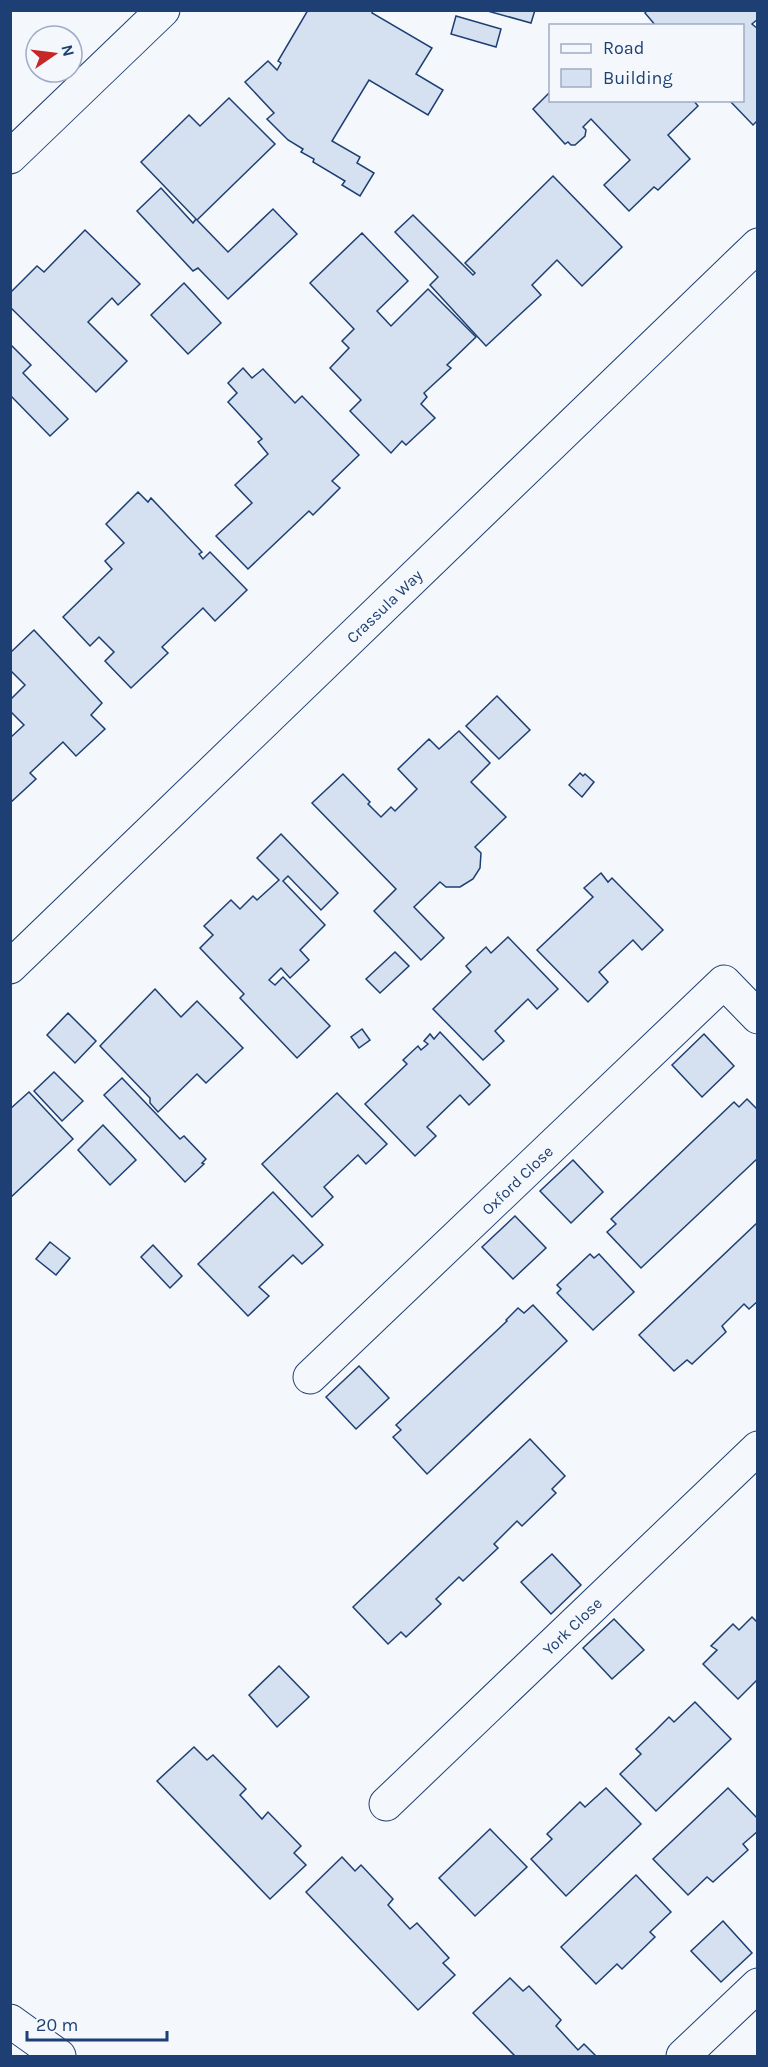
<svg xmlns="http://www.w3.org/2000/svg" width="768" height="2067" font-family="Karla,sans-serif">
	<style>
		.building { fill: #d5e0f0; stroke: #1d3f73; stroke-width: 1.5 }
		.lines { fill: none; stroke-linecap: round; stroke-linejoin: round }
		.street-casing { stroke: #1d3f73; stroke-width: 35 }
		.primary-casing { stroke: #1d3f73; stroke-width: 35 }
		.street { stroke: #f4f7fb; stroke-width: 33 }
		.primary { stroke: #f4f7fb; stroke-width: 33 }
		.labels { text-anchor: middle; stroke-width: 4.5; stroke-linejoin: round; paint-order: stroke }
		.street-label { font-size: 16px; fill: #1d3f73; stroke: #f4f7fb }
	</style>
	<rect width="100%" height="100%" fill="#f4f7fb"/>
	<g class="building">
		<path d="M308,10H373L372,13L432,48L416,74L443,90L428,115L369,80L332,141L360,157L357,163L374,173L360,196L342,185L345,181L313,162L314,159L301,152L303,149L288,140L267,119L274,113L245,82L268,61L277,70L281,63L278,61Z"/>
		<path d="M484,10H535L531,23Z"/>
		<path d="M647,10H758V19L752,24L758,29V120L753,125L729,100H742V26H656L645,13Z"/>
		<path d="M456,16L501,29L496,47L451,34Z"/>
		<path d="M550,92V100H693L698,106L668,135L690,159L658,190L654,187L629,211L604,185L630,160L591,119L583,127L586,130L585,136L575,145H571L568,142L565,144L533,109Z"/>
		<path d="M229,98L275,144L197,220L228,252L273,209L297,234L228,299L198,268L193,271L137,211L161,188L193,223L196,219L141,162L189,115L200,126Z"/>
		<path d="M553,176L622,247L582,286L557,260L532,285L541,295L486,346L430,285L438,277L395,232L413,215L473,275L475,273L465,263Z"/>
		<path d="M85,230L140,284L118,305L112,298L88,322L127,361L96,392L10,307V293L37,266L44,272Z"/>
		<path d="M362,233L408,281L377,311L391,326L428,289L476,337L447,365L451,368L424,393L427,397L421,404L435,418L406,445L402,441L391,453L350,411L361,400L330,368L349,348L342,341L354,329L310,283Z"/>
		<path d="M184,283L221,323L188,354L151,315Z"/>
		<path d="M10,344L31,365L23,373L68,419L50,436L10,395Z"/>
		<path d="M243,368L252,378L263,369L295,403L302,396L359,455L332,481L340,488L313,515L309,511L248,569L216,536L252,503L235,485L268,454L258,442L262,439L228,402L237,393L228,383Z"/>
		<path d="M138,492L148,502L151,498L202,552L199,554L203,559L210,552L247,590L215,621L203,608L162,647L168,653L131,688L105,661L114,652L99,637L90,646L63,617L112,569L105,561L124,543L106,524Z"/>
		<path d="M34,630L102,703L91,715L105,729L76,756L63,742L30,773L36,779L10,803V738L24,725L10,711V700L25,685L10,670V653Z"/>
		<path d="M497,696L530,730L499,759L466,726Z"/>
		<path d="M459,731L490,763L471,782L506,817L475,847L481,853L480,868L473,879L460,887H446L440,882L414,907L444,938L421,960L374,911L396,889L312,803L343,774L370,802L368,804L381,817L391,807L395,811L417,789L398,769L429,739L439,749Z"/>
		<path d="M580,773L583,776L585,774L594,782L582,797L569,785Z"/>
		<path d="M281,834L338,893L321,910L288,876L283,881L325,925L300,950L309,960L290,978L281,968L269,980L275,985L283,977L330,1026L297,1058L240,998L244,994L200,948L213,935L204,926L231,900L240,909L253,896L257,900L279,880L257,858Z"/>
		<path d="M601,873L608,882L612,878L663,930L642,950L633,940L599,972L608,982L588,1002L537,950L593,897L584,888Z"/>
		<path d="M508,937L558,989L537,1009L528,999L495,1031L504,1041L483,1060L433,1009L471,972L466,966L486,947L491,953Z"/>
		<path d="M395,952L409,966L380,993L366,979Z"/>
		<path d="M155,989L181,1017L197,1001L243,1048L206,1083L197,1074L158,1112L150,1103V1098L100,1046Z"/>
		<path d="M68,1013L96,1041L75,1063L47,1035Z"/>
		<path d="M362,1029L370,1040L359,1048L351,1037Z"/>
		<path d="M440,1032L490,1085L469,1105L460,1095L427,1127L436,1136L415,1156L365,1104L407,1064L403,1060L418,1046L421,1050L428,1044L424,1041L430,1034L434,1039Z"/>
		<path d="M704,1034L734,1066L702,1097L672,1065Z"/>
		<path d="M54,1072L83,1101L62,1121L34,1091Z"/>
		<path d="M122,1078L180,1139L184,1136L206,1159L202,1163L204,1164L185,1182L104,1095Z"/>
		<path d="M29,1092L73,1139L10,1198V1109Z"/>
		<path d="M337,1093L387,1144L366,1164L358,1155L324,1187L333,1197L312,1217L262,1164Z"/>
		<path d="M747,1099L758,1110V1158L641,1268L607,1232L616,1224L611,1219L734,1102L739,1107Z"/>
		<path d="M103,1125L136,1160L110,1185L78,1150Z"/>
		<path d="M573,1160L603,1192L571,1223L540,1191Z"/>
		<path d="M273,1192L323,1245L302,1264L293,1255L259,1287L269,1296L248,1316L198,1264Z"/>
		<path d="M515,1216L546,1248L513,1279L482,1247Z"/>
		<path d="M758,1222V1301L749,1309L744,1304L722,1326L726,1332L692,1364L687,1360L674,1371L639,1335Z"/>
		<path d="M50,1242L70,1258L56,1275L36,1259Z"/>
		<path d="M153,1245L182,1276L170,1288L141,1257Z"/>
		<path d="M590,1254L594,1258L599,1254L634,1292L593,1330L557,1293L561,1289L557,1285Z"/>
		<path d="M533,1305L567,1341L427,1474L393,1437L401,1430L396,1425L507,1321L506,1320L518,1308L524,1313Z"/>
		<path d="M359,1366L389,1398L356,1429L326,1397Z"/>
		<path d="M530,1439L565,1476L552,1489L556,1493L522,1526L517,1521L494,1544L498,1548L463,1581L459,1577L436,1599L441,1604L406,1637L401,1632L388,1644L353,1607Z"/>
		<path d="M552,1554L581,1585L551,1614L521,1582Z"/>
		<path d="M752,1617L758,1623V1679L738,1699L703,1664L717,1650L711,1646L733,1624L739,1630Z"/>
		<path d="M614,1619L644,1650L612,1679L583,1648Z"/>
		<path d="M279,1666L309,1697L277,1727L249,1695Z"/>
		<path d="M695,1702L731,1739L656,1811L620,1774L641,1754L636,1749L654,1732L669,1717L674,1722Z"/>
		<path d="M194,1747L207,1760L213,1755L246,1789L240,1795L262,1819L268,1812L301,1846L294,1853L306,1865L270,1899L157,1781Z"/>
		<path d="M606,1788L641,1824L566,1896L531,1859L552,1839L547,1834L580,1802L585,1807Z"/>
		<path d="M728,1788L758,1819V1831L743,1844L748,1850L713,1882L707,1877L688,1895L653,1859Z"/>
		<path d="M490,1829L527,1867L475,1916L439,1878Z"/>
		<path d="M342,1857L355,1871L361,1865L393,1899L388,1905L410,1929L417,1923L449,1958L443,1963L455,1975L418,2010L306,1892Z"/>
		<path d="M636,1875L671,1912L650,1932L655,1937L622,1969L617,1964L596,1984L561,1947Z"/>
		<path d="M723,1921L752,1953L721,1982L691,1951Z"/>
		<path d="M510,1978L523,1991L529,1986L561,2020L556,2026L578,2050L584,2044L596,2056H515L473,2013Z"/>
	</g>
	<g class="lines">
		<defs>
			<g id="street">
				<path d="M10,157L163,10"/>
				<path d="M10,967L758,245"/>
				<path d="M310,1377L724,982L758,1017"/>
				<path d="M386,1804L758,1448"/>
				<path d="M683,2056L758,1985"/>
			</g>
			<path id="primary" d="M10,2021L59,2056"/>
		</defs>
		<use href="#street" class="street-casing"/>
		<use href="#primary" class="primary-casing"/>
		<use href="#street" class="street"/>
		<use href="#primary" class="primary"/>
	</g>
	<g class="labels">
		<g class="street-label">
			<text transform="translate(384 606) rotate(-44)" y="6">Crassula Way</text>
			<text transform="translate(517 1180) rotate(-44)" y="6">Oxford Close</text>
			<text transform="translate(572 1626) rotate(-44)" y="6">York Close</text>
		</g>
	</g>
	<rect width="768" height="2067" fill="none" stroke="#1d3f73" stroke-width="24"/>
	<rect x="549" y="24" width="195" height="78" fill="#f4f7fb" stroke="#9eadc5" stroke-width="1.5"/>
	<rect x="561" y="44" width="30" height="9" fill="#f4f7fb" stroke="#9eadc5" stroke-width="1.5"/>
	<text x="603" y="54" font-size="18" fill="#1d3f73">Road</text>
	<rect x="561" y="69" width="30" height="18" fill="#d5e0f0" stroke="#9eadc5" stroke-width="1.5"/>
	<text x="603" y="84" font-size="18" fill="#1d3f73">Building</text>
	<g transform="translate(54 54) rotate(76)"><circle r="28" fill="#f4f7fb" stroke="#9eadc5" stroke-width="1.5"/>
	<path d="M0-4.5L10 22L0 15L-10 22Z" fill="#c62828"/>
	<text y="-9" font-size="16" font-weight="bold" text-anchor="middle" fill="#1d3f73">N</text>
	</g>
	<path d="M27 2031v9h140v-9" fill="none" stroke="#1d3f73" stroke-width="3"/>
	<text x="36" y="2031" font-size="18" fill="#1d3f73" stroke="#f4f7fb" stroke-width="4.5" paint-order="stroke">20 m</text>
</svg>
